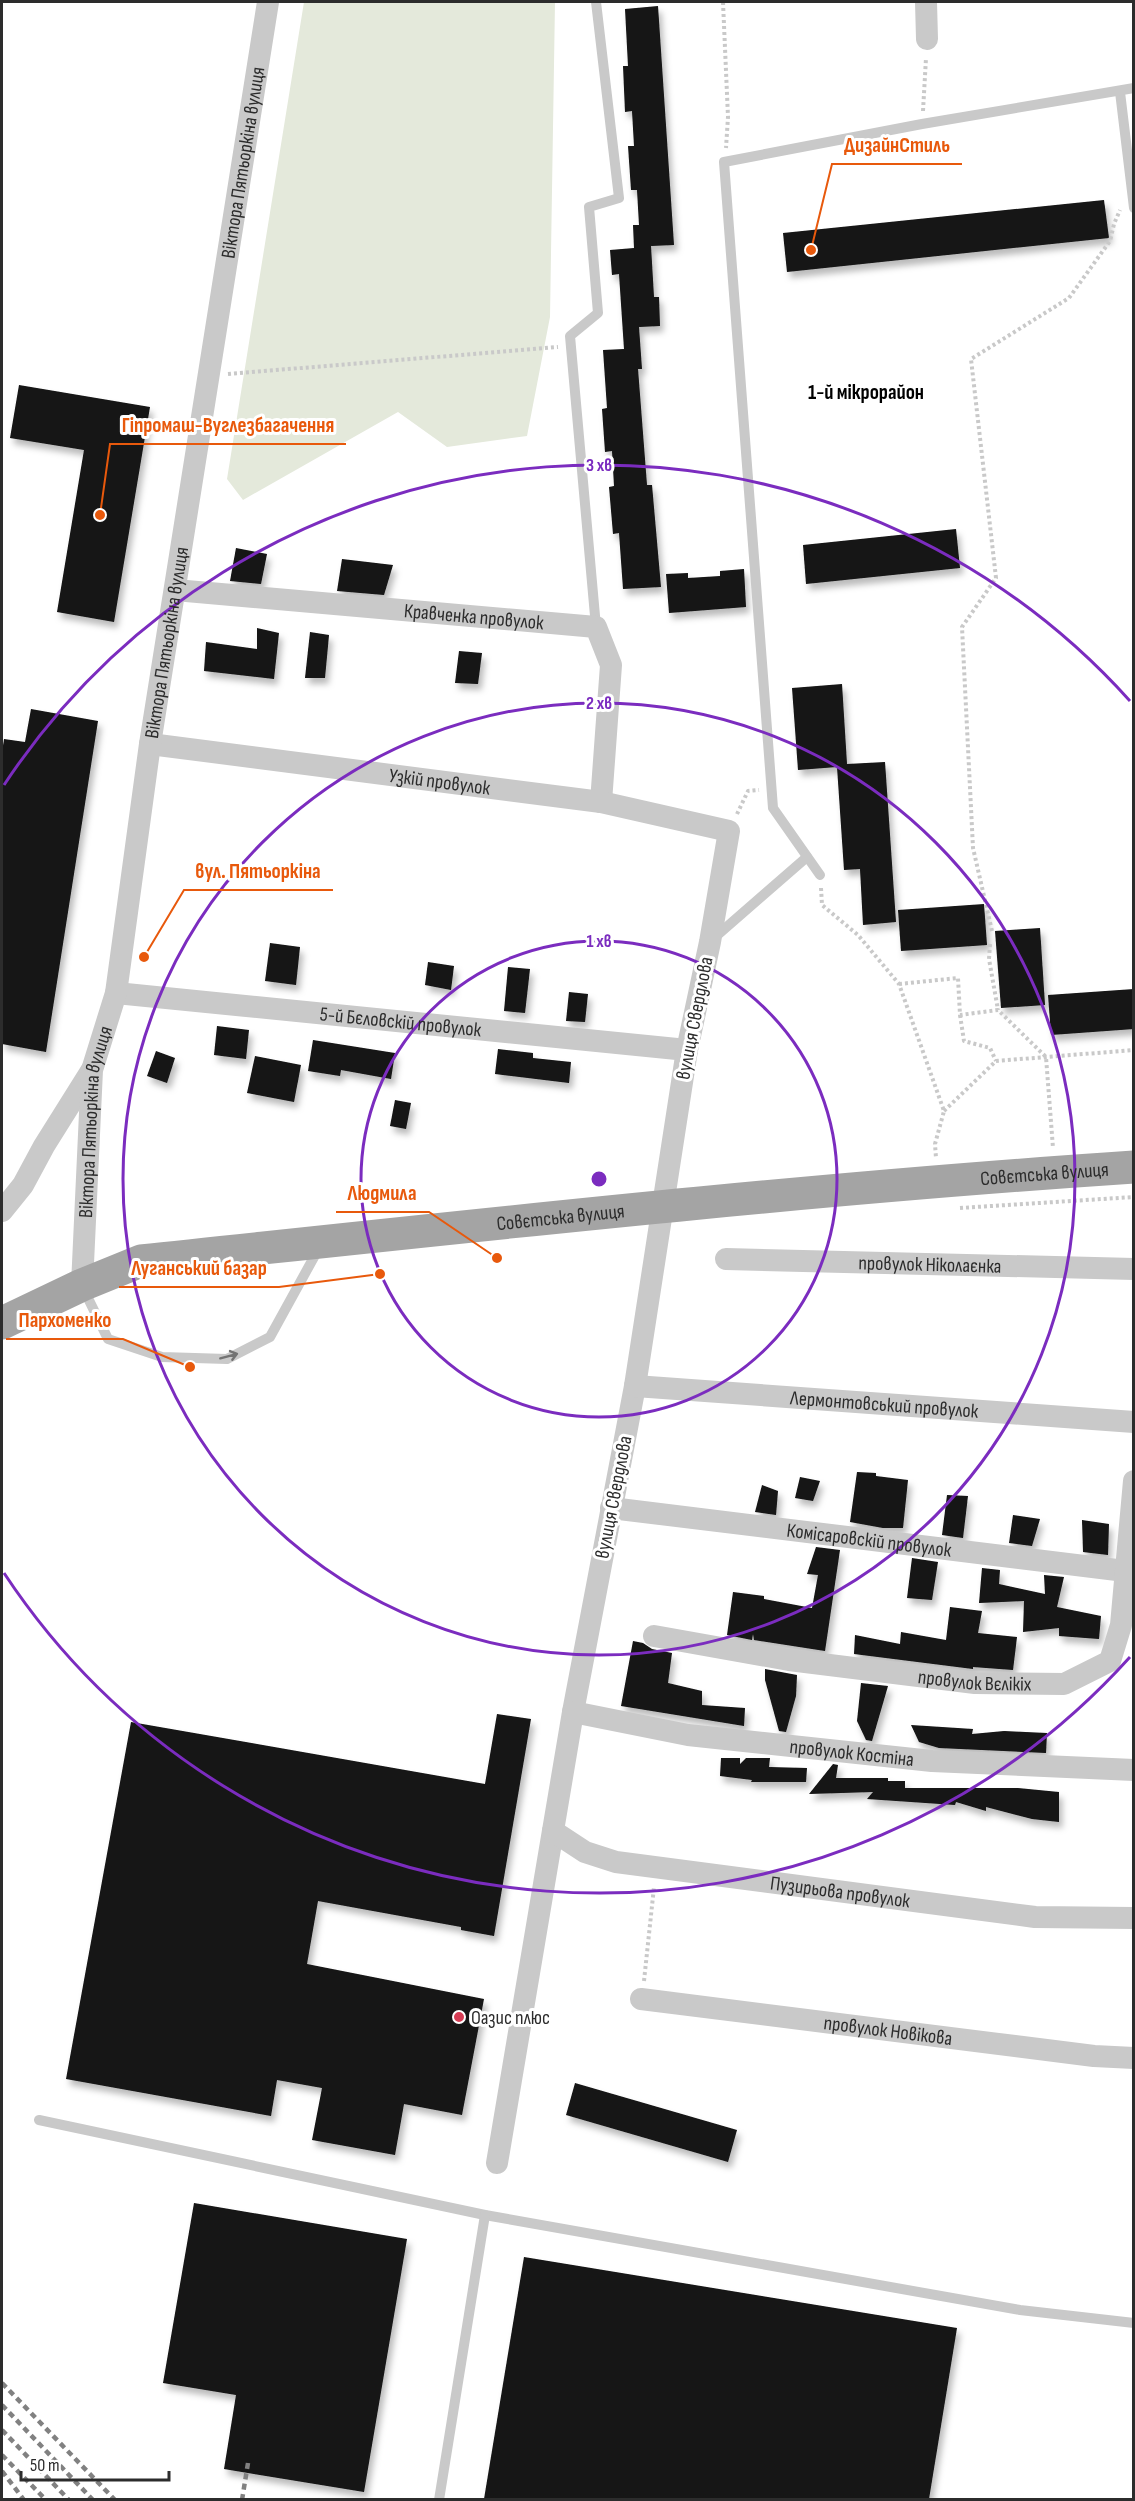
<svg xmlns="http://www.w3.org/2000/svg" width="1135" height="2501" font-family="'Sofia Sans Condensed',sans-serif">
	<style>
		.green { fill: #e4e9db }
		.building { fill: #131313; filter: url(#shadow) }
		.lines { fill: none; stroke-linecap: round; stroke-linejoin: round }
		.path { stroke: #c9c9c9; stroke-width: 4; stroke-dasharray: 3 3; stroke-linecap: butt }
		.service { stroke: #c9c9c9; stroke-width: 10 }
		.minor { stroke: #c9c9c9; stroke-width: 22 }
		.primary { stroke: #a4a4a4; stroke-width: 33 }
		.rail { stroke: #818181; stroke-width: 4.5; stroke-dasharray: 6 4.5; stroke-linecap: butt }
		.oneway { stroke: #737373 }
		.ring { fill: none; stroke: #7b2cbf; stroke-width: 3 }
		.poi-dot { fill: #d63c54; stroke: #fff; stroke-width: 2 }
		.labels { text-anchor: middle; stroke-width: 6; stroke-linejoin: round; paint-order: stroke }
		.street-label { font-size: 20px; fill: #2c2c2c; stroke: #fff }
		.poi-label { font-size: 20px; fill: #2c2c2c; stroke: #fff; text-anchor: start }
		.neighbourhood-label { font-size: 21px; font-weight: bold; fill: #000; stroke: #fff }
		.centre { fill: #7b2cbf; stroke: #fff; stroke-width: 3 }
		.ring-label { font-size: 18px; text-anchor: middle; font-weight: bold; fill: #7b2cbf; stroke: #fff; stroke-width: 6; stroke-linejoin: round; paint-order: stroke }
		.leader { fill: none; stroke: #e8590c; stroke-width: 2 }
		.callout-dot { fill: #e8590c; stroke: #fff; stroke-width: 2 }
		.callout-label { font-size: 21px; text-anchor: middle; font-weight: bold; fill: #e8590c; stroke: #fff; stroke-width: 6; stroke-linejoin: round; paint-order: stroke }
	</style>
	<defs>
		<filter id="shadow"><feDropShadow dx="3.5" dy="6" stdDeviation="3" flood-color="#0004"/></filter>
	</defs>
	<rect width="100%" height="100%" fill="#fff"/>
	<path class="green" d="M304,2H555L550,317L527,436L447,447L398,412L243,500L227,479Z"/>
	<g class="building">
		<path d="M658,6L674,245L651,246L654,297H659L660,326L639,327L642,369H638L647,485H652L661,587L623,589L619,533L613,534L609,487L614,486L612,451L605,452L602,409L607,408L603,350L624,349L619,274L612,275L610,250L634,248L633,225H639L637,190H631L628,146H634L632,111L625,112L623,66H628L625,9Z"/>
		<path d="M1104,200L1109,238L787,272L783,233Z"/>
		<path d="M19,385L150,407L114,622L57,612L84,450L10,438Z"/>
		<path d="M956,529L960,568L806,584L803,545Z"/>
		<path d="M236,548L267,554L261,584L230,581Z"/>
		<path d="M342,559L393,565L384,595L337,591Z"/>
		<path d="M744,569L746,607L669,613L666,574L688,573V578L720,576V571Z"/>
		<path d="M257,628L279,633L274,679L204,671L206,642L257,649Z"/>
		<path d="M310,632L329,635L325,678H305Z"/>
		<path d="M459,651L482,653L478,684L455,683Z"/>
		<path d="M842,684L847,764L885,762L896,922L863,925L860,869L844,870L837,767L798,770L792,688Z"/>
		<path d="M31,709L98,721L46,1052L2,1044V752L4,739L25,742Z"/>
		<path d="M984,904L987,945L901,951L898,910Z"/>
		<path d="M1040,928L1045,1005L1001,1008L995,931Z"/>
		<path d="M270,943L300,947L296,985L265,981Z"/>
		<path d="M428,962L454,966L451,990L425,985Z"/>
		<path d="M508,967L530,969L525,1013L504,1011Z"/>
		<path d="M1134,989V1029L1051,1035L1048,995Z"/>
		<path d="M569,992L588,994L585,1022L566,1021Z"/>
		<path d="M217,1026L249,1030L246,1059L214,1055Z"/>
		<path d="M313,1040L395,1053L391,1079L341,1070L340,1076L308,1071Z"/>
		<path d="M498,1049L533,1053V1058L571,1062L569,1083L495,1074Z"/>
		<path d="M156,1051L175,1058L167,1083L147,1076Z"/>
		<path d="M255,1056L301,1065L294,1102L247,1093Z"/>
		<path d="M395,1100L411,1103L406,1129L390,1126Z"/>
		<path d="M857,1472L876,1473V1476L908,1480L903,1528H883L850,1522Z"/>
		<path d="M800,1477L820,1481L813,1501L795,1498Z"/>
		<path d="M762,1485L778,1491L776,1515L755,1512Z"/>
		<path d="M947,1495L968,1496L963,1538L942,1535Z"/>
		<path d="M1013,1515L1040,1519L1032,1546L1009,1543Z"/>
		<path d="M1082,1520L1109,1524L1108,1555L1083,1552Z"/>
		<path d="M816,1547L840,1550L825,1651L754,1640L753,1634L752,1640L727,1635L733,1592L764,1596V1599L812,1608L818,1575L807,1574Z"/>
		<path d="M912,1558L938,1562L932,1600L907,1598Z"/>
		<path d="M982,1568L1000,1570L999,1584L1045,1594L1044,1575L1064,1577L1057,1607L1101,1616L1099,1639L1059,1636V1628L1023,1632L1024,1601L979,1603Z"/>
		<path d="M950,1607L982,1611L978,1633L1017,1637L1013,1670L973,1667V1669L854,1654L855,1635L900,1644L901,1632L946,1640Z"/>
		<path d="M633,1641L643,1643L652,1649L672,1653L668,1683L702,1691V1705L745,1708L744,1726L621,1706Z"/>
		<path d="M765,1669L797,1675L796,1696L786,1732L779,1731L765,1680Z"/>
		<path d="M861,1683L888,1686L872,1741L866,1740L857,1721Z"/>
		<path d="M497,1714L531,1719L494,1936L461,1930V1927L318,1901L307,1964L484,1999L462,2115L404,2104L395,2155L312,2140L322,2088L277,2080L271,2116L66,2079L131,1722L485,1784Z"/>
		<path d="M911,1725L973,1729L972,1734L1004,1731L1047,1733L1046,1753L939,1748L919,1742Z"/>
		<path d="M721,1758H740V1764L746,1758H770L769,1767L807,1768L806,1782H751L752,1780L720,1776Z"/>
		<path d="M833,1764L838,1765L836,1778H888V1781H905V1788H1018L1059,1792V1822L1032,1819L986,1807V1811L956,1802L955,1805L867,1799L873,1792L809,1794Z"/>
		<path d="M575,2083L737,2130L728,2162L566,2115Z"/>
		<path d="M194,2203L407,2239L364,2492L224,2469L236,2395L163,2383Z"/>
		<path d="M524,2257L957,2328L929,2499H484Z"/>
	</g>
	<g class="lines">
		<g class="path">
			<path d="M723,2L728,117L726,148"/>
			<path d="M923,111L926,58"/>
			<path d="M228,374L558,347"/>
			<path d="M737,814L748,791L759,790"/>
			<path d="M821,888L822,905L858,935L899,984L944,1111L935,1144L936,1158"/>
			<path d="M992,931L973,848L962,627L996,578L971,359L1069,298L1110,241L1114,224L1120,210"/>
			<path d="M990,944L989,959L998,1010"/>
			<path d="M899,984L958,978L960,1015L998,1010L1046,1057L1053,1148"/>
			<path d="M960,1015L964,1041L990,1048L996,1061"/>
			<path d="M944,1111L996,1061L1134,1050"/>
			<path d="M960,1208L1134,1197"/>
			<path d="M644,1981L654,1887"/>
		</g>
		<g class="service">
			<path d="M1120,92L1134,208"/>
			<path d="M596,627L570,336L598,313L589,207L619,198L596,2"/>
			<path d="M820,875L773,808L724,162L922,124L1134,88"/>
			<path d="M714,938L807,857"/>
			<path d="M83,1288L108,1339L162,1357L227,1359L270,1337L319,1248"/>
			<path d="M39,2120L485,2215L1020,2310L1134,2323"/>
			<path d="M439,2500L485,2215"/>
		</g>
		<g class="minor">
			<path d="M926,2L927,39"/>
			<path id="s1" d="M175,590L596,627L611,665L601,802"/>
			<path id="s2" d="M150,744L601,802L729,831L710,942L687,1050L635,1386L573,1712L497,2163"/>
			<path id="s3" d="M116,993L687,1050"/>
			<path d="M2,1211L23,1185L44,1146L91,1071"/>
			<path id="s4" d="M726,1259L1134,1269"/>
			<path id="s5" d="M82,1285L92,1070L116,993L150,744L268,2"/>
			<path id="s6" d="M635,1386L1134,1422"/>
			<path id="s7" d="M611,1508L1125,1571"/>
			<path id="s8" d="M654,1636L789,1660L975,1683L1064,1684L1110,1661L1121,1625L1134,1481"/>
			<path id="s9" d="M573,1712L688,1735L932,1761L1134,1770"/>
			<path id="s10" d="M553,1831L585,1852L616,1862L1035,1917L1134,1918"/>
			<path id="s11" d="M641,1999L1094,2056L1134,2058"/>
		</g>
		<path class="primary" id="s12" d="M2,1323L82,1285L141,1261C472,1226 802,1189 1134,1167"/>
		<g class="rail">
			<path d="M2,2383L115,2500"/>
			<path d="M2,2405L93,2500"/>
			<path d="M2,2430L69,2500"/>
			<path d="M2,2455L46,2500"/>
			<path d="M2,2471L24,2500"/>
			<path d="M242,2500L248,2463"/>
		</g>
	</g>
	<defs><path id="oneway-shaft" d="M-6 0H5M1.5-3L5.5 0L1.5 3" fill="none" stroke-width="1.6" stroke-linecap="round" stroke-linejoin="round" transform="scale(1.5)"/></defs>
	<use class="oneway" href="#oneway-shaft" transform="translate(229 1356) rotate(-15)"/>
	<g class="ring">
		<circle cx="599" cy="1179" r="238"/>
		<circle cx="599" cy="1179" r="476"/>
		<path d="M1130 1657A714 714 0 0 1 4 1573M4 785A714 714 0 0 1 1130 701"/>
	</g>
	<circle class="poi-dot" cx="459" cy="2017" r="6"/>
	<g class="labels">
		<g class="street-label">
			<text dy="7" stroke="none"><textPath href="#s5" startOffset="1136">Віктора Пятьоркіна вулиця</textPath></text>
			<text dy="7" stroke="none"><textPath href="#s1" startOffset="300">Кравченка провулок</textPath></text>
			<text dy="7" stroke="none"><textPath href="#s5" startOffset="650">Віктора Пятьоркіна вулиця</textPath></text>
			<text dy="7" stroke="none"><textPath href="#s2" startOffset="292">Узкій провулок</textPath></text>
			<text transform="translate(694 1018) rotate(-79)" y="7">вулиця Свердлова</text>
			<text dy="7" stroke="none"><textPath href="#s3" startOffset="286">5-й Бєловскій провулок</textPath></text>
			<text dy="7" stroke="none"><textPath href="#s5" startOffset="164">Віктора Пятьоркіна вулиця</textPath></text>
			<text dy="7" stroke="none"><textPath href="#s12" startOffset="1060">Совєтська вулиця</textPath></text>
			<text dy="7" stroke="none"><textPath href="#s12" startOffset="574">Совєтська вулиця</textPath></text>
			<text dy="7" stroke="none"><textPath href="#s4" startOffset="204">провулок Ніколаєнка</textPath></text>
			<text dy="7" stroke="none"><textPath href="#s6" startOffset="250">Лермонтовський провулок</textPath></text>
			<text transform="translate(613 1497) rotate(-79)" y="7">вулиця Свердлова</text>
			<text dy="7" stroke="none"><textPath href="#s7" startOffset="260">Комісаровскій провулок</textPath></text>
			<text dy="7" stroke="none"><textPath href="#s8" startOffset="324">провулок Вєлікіх</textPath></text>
			<text dy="7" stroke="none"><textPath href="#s9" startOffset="282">провулок Костіна</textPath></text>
			<text dy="7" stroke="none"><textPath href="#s10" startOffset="297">Пузирьова провулок</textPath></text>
			<text dy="7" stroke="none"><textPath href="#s11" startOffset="249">провулок Новікова</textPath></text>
		</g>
		<g class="poi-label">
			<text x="471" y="2024">Оазис плюс</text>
		</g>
		<g class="neighbourhood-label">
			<text x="866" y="399">1-й мікрорайон</text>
		</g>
	</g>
	<circle cx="599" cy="1179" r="9" class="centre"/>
	<g class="ring-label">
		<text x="599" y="471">3 хв</text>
		<text x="599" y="709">2 хв</text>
		<text x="599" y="947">1 хв</text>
	</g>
	<path class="leader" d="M811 250L832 164H962M100 515L110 444H346M144 957L184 890H333M497 1258L429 1212H336M380 1274L279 1287H119M190 1367L123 1339H6"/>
	<g class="callout-dot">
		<circle cx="811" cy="250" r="6"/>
		<circle cx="100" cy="515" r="6"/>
		<circle cx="144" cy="957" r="6"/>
		<circle cx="497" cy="1258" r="6"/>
		<circle cx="380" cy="1274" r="6"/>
		<circle cx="190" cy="1367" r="6"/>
	</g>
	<g class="callout-label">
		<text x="897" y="152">ДизайнСтиль</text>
		<text x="228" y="432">Гіпромаш-Вуглезбагачення</text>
		<text x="258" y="878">вул. Пятьоркіна</text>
		<text x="382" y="1200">Людмила</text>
		<text x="199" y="1275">Луганський базар</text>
		<text x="65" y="1327">Пархоменко</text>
	</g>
	<rect width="1135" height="2501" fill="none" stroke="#2c2c2c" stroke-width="6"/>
	<path d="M21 2471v9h148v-9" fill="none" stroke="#2c2c2c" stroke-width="3"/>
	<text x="30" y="2471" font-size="18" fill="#2c2c2c" stroke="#ffffff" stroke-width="4.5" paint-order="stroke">50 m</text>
</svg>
